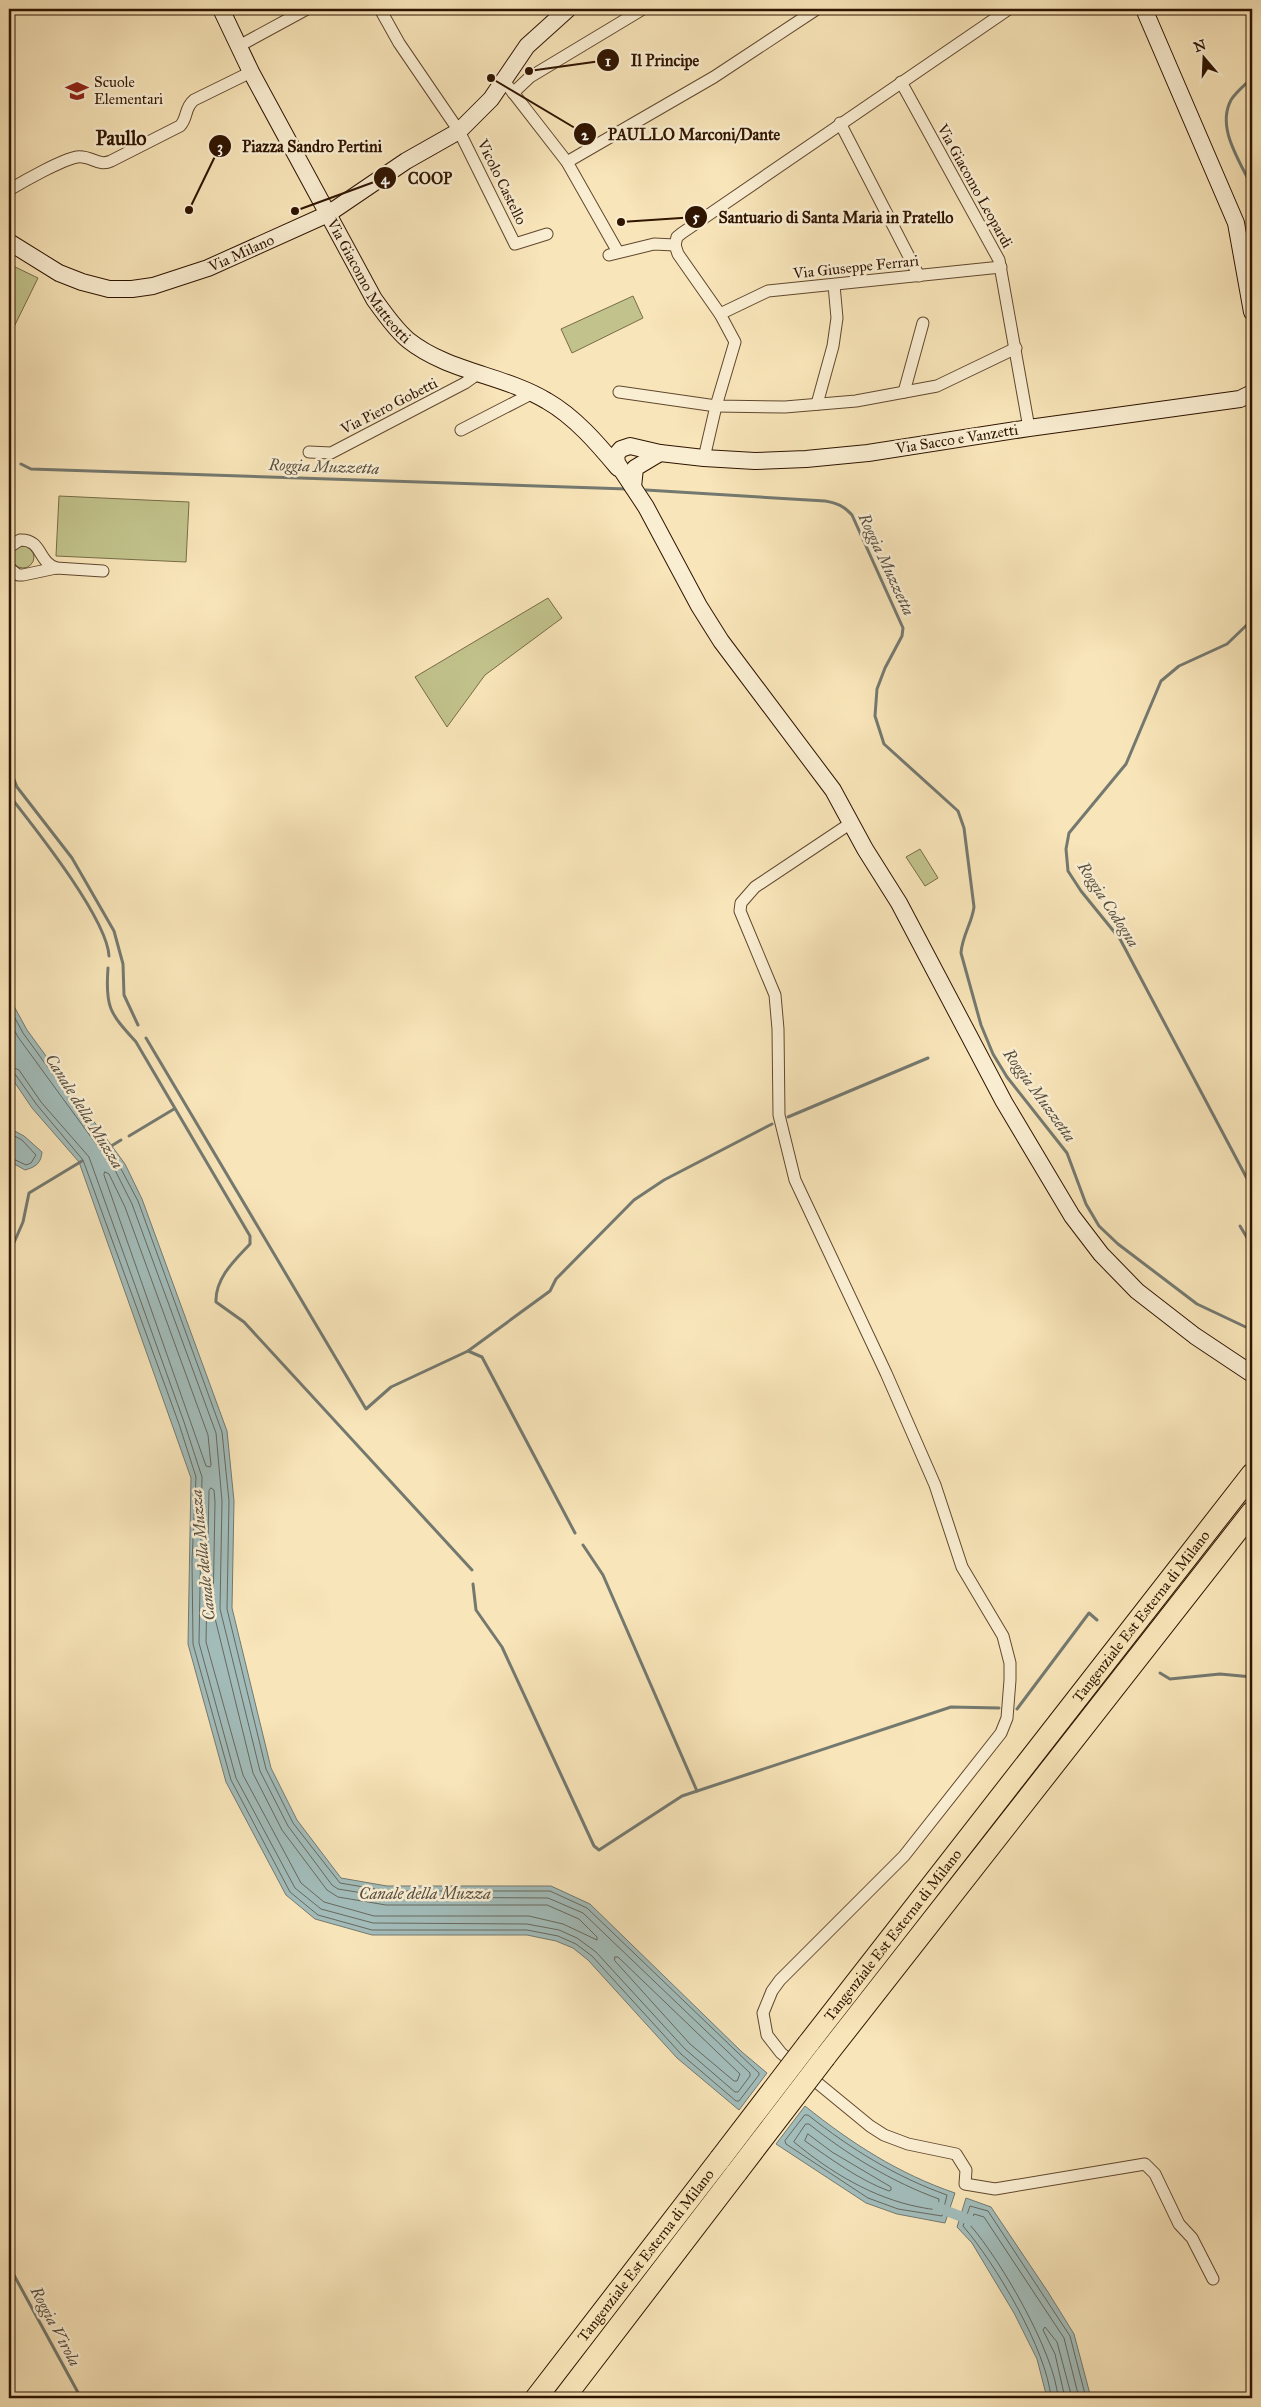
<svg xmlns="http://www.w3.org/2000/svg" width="1261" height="2407" font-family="'IM FELL Great Primer',serif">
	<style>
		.green { fill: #c2c38c; stroke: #786c46 }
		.water { fill: #a2bcba; stroke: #747970 }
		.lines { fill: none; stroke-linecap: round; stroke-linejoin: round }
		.shore { stroke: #68685d; stroke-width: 1 }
		.stream { stroke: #747970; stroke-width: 3 }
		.canal { stroke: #a2bcba; stroke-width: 10 }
		.street-casing { stroke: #61482e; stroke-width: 13 }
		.secondary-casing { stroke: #2f1400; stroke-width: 18 }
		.highway-casing { stroke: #2f1400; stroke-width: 23 }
		.street { stroke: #faeed2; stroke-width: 11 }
		.secondary { stroke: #faeed2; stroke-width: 16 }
		.highway { stroke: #f8e5b9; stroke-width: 21 }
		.highway-bridge-casing { stroke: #2f1400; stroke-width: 23; stroke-linecap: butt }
		.highway-bridge { stroke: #f8e5b9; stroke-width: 21 }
		.labels { text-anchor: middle; stroke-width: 5; stroke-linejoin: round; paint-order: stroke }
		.poi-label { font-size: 15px; fill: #2f1400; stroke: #faeed2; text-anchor: start }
		.street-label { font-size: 15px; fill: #2f1400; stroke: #faeed2 }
		.water-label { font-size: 16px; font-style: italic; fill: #574f41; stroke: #faeed2 }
		.district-label { font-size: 20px; font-weight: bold; fill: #2f1400; stroke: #faeed2 }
		.leader { fill: none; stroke: #2f1400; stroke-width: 2 }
		.callout-dot { fill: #2f1400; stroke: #faeed2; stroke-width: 2 }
		.mark-label { font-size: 15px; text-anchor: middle; font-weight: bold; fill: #fff }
		.callout-label { font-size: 16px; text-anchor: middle; font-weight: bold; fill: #2f1400; stroke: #faeed2; stroke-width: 5; stroke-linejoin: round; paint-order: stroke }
	</style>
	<rect width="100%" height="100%" fill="#f8e5b9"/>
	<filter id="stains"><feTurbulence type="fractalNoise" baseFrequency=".004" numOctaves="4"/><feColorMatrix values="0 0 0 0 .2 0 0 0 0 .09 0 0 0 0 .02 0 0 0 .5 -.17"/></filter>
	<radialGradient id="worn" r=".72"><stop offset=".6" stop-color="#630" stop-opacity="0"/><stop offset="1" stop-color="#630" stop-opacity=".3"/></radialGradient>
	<g class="green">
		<path d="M9,264L38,278L9,337Z"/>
		<path d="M633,296L643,318L572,353L561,329Z"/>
		<path d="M59,496L189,502L186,562L56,556Z"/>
		<circle cx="23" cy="557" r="11"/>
		<path d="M548,598L562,618L485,675L447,727L415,677Z"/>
		<path d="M920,849L938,878L925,886L906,857Z"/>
	</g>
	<g class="water">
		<path d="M9,997L27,1030L125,1164L142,1199L227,1431L234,1501L232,1608L271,1768L297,1820L341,1878L387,1886H551L590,1904L742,2052L767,2073L739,2110L677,2058L588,1960L573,1948L556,1941L527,1935H372L315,1919L286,1895L226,1782L188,1644L191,1478L79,1162L32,1108L9,1074Z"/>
		<path d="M9,1128L24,1136L42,1152C41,1163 36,1167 25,1170L9,1161Z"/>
		<path d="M805,2106C851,2143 899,2174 955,2193L945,2223L897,2214L866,2203L776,2144Z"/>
		<path d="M966,2198L991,2207L1048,2292L1074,2334L1091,2398H1047L1037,2359L1014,2313L972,2243L957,2227Z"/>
	</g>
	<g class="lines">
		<g class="shore">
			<path d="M9,1007L23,1033L120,1167L138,1201L222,1432L229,1501L227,1609L266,1769L293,1823L340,1883L387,1891H550L587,1908L759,2073V2075L739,2101H736L681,2054L592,1956L576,1944L558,1936L527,1930H372L318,1915L290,1892L231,1780L193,1644L192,1561L196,1477L179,1424L83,1160L37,1105L15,1074L9,1072"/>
			<path d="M9,1020L18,1037L115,1170L132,1204L216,1433L222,1501L220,1609L260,1771L288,1826L332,1885L338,1889L387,1897L548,1898L583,1913L750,2073V2076L738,2092H735L685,2049L596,1952L577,1938L559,1930L527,1924L373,1923L321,1909L295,1888L236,1778L199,1643L202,1477L184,1422L89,1157L41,1102L19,1070L9,1066"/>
			<path d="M9,1133L22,1140L36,1155L31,1163L26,1165L9,1157"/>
			<path d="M105,1172L109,1174L125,1207L208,1435L211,1465L210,1467L206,1466L104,1175Z"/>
			<path d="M211,1488L214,1490L215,1502L213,1610L253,1773L282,1830L327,1890L338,1897L386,1905H547L579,1919L597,1937V1940L563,1924L529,1916H374L324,1902L301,1883L243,1775L206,1642L209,1491Z"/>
			<path d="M615,1957H618L740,2074L737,2081H734L690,2044L615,1961Z"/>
			<path d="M805,2115H808C851,2149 896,2177 947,2195L942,2216L898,2209L868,2198L786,2144L785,2141Z"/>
			<path d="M806,2124H809C848,2155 892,2182 939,2199L938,2209C932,2210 925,2208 919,2207C873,2198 830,2172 794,2142Z"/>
			<path d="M808,2134L832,2152L891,2187V2190L889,2191C859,2180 831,2159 805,2141Z"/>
			<path d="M1051,2398C1047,2350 995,2263 963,2226L970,2206L988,2211L1070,2336L1086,2398"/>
			<path d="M1058,2398C1055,2353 1000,2259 970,2225L974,2214L984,2217L1064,2338L1079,2398"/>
			<path d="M1065,2398L1055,2354L1043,2330L1045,2327L1057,2342L1072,2398"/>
		</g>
		<g class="stream">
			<path d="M1252,78C1245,85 1236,92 1231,100C1216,128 1240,161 1252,187"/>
			<path d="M9,456H10"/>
			<path d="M21,464L31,469L627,489"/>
			<path d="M646,490L825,501C837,503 844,506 852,515L903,628L902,636L885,668L877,689L875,716L884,744L958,811L964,828L974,907C972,923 962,936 961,953L981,1025L993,1054L1007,1077L1067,1153L1086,1204L1099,1226L1118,1244L1197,1304L1252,1330"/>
			<path d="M1252,620L1227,644L1179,666L1161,681L1126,764L1069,833L1066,849L1068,871L1081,891L1120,939L1252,1188"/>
			<path d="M9,767L17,787L72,858L114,931L123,964L124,995L138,1025"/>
			<path d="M9,795C34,827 107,918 109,956"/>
			<path d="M108,968C105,1008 110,1013 136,1042L250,1236V1244C235,1260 215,1278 216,1302L244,1322L472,1570"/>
			<path d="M146,1038L366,1409L391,1387L468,1351L550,1291L556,1279L634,1200L664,1180L772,1124"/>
			<path d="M788,1117L928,1058"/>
			<path d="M129,1136L174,1109"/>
			<path d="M108,1148L121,1140"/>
			<path d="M1240,1226L1252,1246"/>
			<path d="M9,1254L23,1222L29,1193L82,1161"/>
			<path d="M468,1351L482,1357L575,1533"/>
			<path d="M583,1545L603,1575L697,1791"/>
			<path d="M473,1584L476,1610L502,1647L594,1846L599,1850L682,1796L951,1707L999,1708"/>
			<path d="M1160,1673L1170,1679L1220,1674L1252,1677"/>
			<path d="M1017,1709L1089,1613L1097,1620"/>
			<path d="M9,2266L81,2398"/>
		</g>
		<path class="canal" d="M937,2207L972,2221"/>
		<defs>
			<g id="street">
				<path d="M380,9L399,43L459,131L515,244L547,234"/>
				<path d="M239,46L307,9"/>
				<path d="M504,81L567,162L618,252"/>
				<path d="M901,82L999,260L1029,428"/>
				<path d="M513,93L530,77L643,9"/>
				<path d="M840,123L919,276"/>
				<path d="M567,162L714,77L817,9"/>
				<path d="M9,190C24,181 61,160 77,157C91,155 98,167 111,161L180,126C188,118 184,108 194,100L251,72"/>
				<path d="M675,245L677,237L682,233L1009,9"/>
				<path d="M675,245L678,254L720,314L735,342L716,406L704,458"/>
				<path d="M609,255L654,244L675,245"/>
				<path d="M720,314L768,291L1001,267"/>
				<path d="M619,392L716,406L785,407L856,401L937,386L1016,348"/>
				<path d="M904,392L923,323"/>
				<path d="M817,404L833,346L837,318L834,285"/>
				<path d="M461,430L531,394"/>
				<path d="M309,452L331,453L465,383L479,373"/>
				<path d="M9,547L20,540C42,539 38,562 56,568"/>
				<path d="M9,568L18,575H23L56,568L103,571"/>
				<path d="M851,823L755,887L741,903L740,911L775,995L778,1029L779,1115L795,1180L886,1373L935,1485L962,1567L1003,1636L1010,1663V1680L1007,1718L1001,1733L904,1856L780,1980L772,1991L763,2013L767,2035L781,2053L870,2126L884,2135L908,2144L956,2154L966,2170L965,2184L995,2189L1145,2164L1155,2174L1179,2224L1192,2238L1213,2279"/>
			</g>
			<g id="secondary">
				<path id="s1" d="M221,9L251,72L374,299C384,313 395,329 408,340C448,372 504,375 547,401C575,417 598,444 618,468"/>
				<path d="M1144,9L1236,223L1252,312"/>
				<path id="s2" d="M9,242L59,273L82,282L109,289H132L153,286L208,268L328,214L406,161L459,131L491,99L527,46L568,9"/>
				<path d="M1252,393L1240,399L1029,428L868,453L806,459L755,461L704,458L660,453L630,446L621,449L616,455L617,463L646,507L699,606L721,641L833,790L865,849L899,903L1004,1102L1072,1216L1101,1254L1137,1291L1195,1336L1252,1374"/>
				<path d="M633,487L635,468L660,453"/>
			</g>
			<g id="highway">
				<path id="s3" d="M808,2044L1252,1474"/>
				<path d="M825,2057L1252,1512"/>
				<path id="s4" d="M536,2398L720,2159"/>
				<path d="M564,2398L737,2172"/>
			</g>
		</defs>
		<use href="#street" class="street-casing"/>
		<use href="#secondary" class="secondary-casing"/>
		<use href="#highway" class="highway-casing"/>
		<use href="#street" class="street"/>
		<use href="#secondary" class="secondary"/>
		<use href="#highway" class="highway"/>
		<defs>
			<g id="highway-bridge">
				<path d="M720,2159L808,2044"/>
				<path d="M737,2172L825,2057"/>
			</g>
		</defs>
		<use href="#highway-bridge" class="highway-bridge-casing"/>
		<use href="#highway-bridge" class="highway-bridge"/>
	</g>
	<defs>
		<symbol id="school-bare" viewBox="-9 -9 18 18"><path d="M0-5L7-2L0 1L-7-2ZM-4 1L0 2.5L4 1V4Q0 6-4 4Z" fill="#8f2418" stroke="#faeed2" stroke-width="2.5" paint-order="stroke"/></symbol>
	</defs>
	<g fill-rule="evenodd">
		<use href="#school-bare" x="61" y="75" width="32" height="32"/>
	</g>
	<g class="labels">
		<g class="poi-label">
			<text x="94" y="87">Scuole<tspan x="94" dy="17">Elementari</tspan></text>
		</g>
		<g class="street-label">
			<text transform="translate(502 182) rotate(64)" y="5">Vicolo Castello</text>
			<text transform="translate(975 186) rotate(61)" y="5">Via Giacomo Leopardi</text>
			<text dy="5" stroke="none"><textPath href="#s2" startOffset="250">Via Milano</textPath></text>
			<text transform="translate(856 267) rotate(-6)" y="5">Via Giuseppe Ferrari</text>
			<text dy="5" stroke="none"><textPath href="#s1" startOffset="310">Via Giacomo Matteotti</textPath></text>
			<text transform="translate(389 406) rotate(-27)" y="5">Via Piero Gobetti</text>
			<text transform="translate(957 439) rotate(-9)" y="5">Via Sacco e Vanzetti</text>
			<text dy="5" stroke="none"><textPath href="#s3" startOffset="542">Tangenziale Est Esterna di Milano</textPath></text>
			<text dy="5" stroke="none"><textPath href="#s3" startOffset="138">Tangenziale Est Esterna di Milano</textPath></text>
			<text dy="5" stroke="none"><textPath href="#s4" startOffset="180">Tangenziale Est Esterna di Milano</textPath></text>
		</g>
		<g class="water-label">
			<text transform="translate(324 466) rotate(2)" y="6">Roggia Muzzetta</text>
			<text transform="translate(887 564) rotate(65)" y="6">Roggia Muzzetta</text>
			<text transform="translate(1109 904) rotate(57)" y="6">Roggia Codogna</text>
			<text transform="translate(1040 1095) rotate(54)" y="6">Roggia Muzzetta</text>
			<text transform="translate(85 1111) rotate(58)" y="6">Canale della Muzza</text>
			<text transform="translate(202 1555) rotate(-96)" y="6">Canale della Muzza</text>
			<text x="425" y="1899">Canale della Muzza</text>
			<text transform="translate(56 2326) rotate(62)" y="6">Roggia Virola</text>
		</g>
		<g class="district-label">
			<text x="121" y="145">Paullo</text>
		</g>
	</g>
	<path class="leader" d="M529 71L608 60M491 78L585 134M189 210L220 146M295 211L385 178M621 222L696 217"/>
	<g class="callout-dot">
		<circle cx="529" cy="71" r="5"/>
		<circle cx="491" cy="78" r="5"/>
		<circle cx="189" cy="210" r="5"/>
		<circle cx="295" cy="211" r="5"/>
		<circle cx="621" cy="222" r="5"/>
		<circle cx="608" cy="60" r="12"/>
		<circle cx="585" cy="134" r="12"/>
		<circle cx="220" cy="146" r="12"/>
		<circle cx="385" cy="178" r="12"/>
		<circle cx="696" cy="217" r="12"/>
	</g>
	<g class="mark-label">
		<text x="608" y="66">1</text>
		<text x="585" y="140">2</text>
		<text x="220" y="152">3</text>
		<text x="385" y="184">4</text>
		<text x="696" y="222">5</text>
	</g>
	<g class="callout-label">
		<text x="665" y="66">Il Principe</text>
		<text x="694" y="140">PAULLO Marconi/Dante</text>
		<text x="312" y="152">Piazza Sandro Pertini</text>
		<text x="430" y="184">COOP</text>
		<text x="836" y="223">Santuario di Santa Maria in Pratello</text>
	</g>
	<rect width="1261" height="2407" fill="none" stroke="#f8e5b9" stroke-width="30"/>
	<rect x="10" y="10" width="1241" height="2387" fill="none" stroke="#2f1400" stroke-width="2.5"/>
	<rect x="15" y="15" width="1231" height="2377" fill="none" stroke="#2f1400"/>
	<g transform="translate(1204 58) rotate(341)" stroke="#faeed2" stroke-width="4" paint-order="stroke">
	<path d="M0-4L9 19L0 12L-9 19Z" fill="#2f1400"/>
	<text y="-8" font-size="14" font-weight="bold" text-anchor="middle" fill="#2f1400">N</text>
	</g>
	<rect width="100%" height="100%" filter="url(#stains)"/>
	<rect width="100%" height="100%" fill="url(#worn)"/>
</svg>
